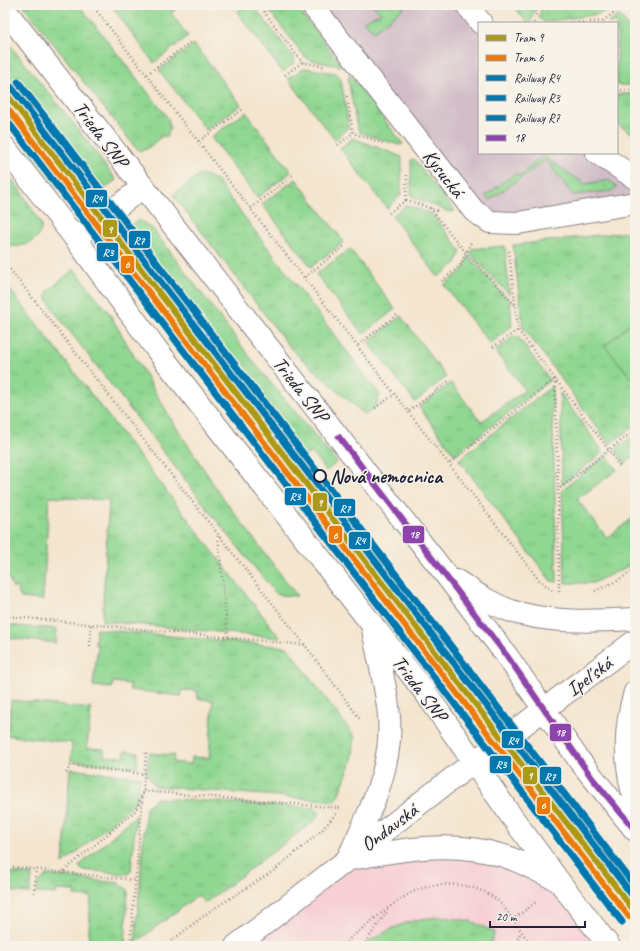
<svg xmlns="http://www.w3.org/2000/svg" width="640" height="951" font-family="Caveat,sans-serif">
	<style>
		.built { fill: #f7cfd5 }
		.industrial { fill: #d2bdc8 }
		.grass { fill: url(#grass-tufts); stroke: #597c66 }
		.pitch { fill: #90d791; stroke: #597c66 }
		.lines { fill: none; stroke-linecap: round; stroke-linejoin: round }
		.minor-casing { stroke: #8b8485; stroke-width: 24 }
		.path { stroke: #8b8485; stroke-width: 2.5; stroke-dasharray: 1 3; stroke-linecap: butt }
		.minor { stroke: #fff; stroke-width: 22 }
		.bus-1-casing { stroke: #f7f3e8; stroke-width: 9 }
		.bus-1 { stroke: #8e44ad; stroke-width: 6 }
		.rail-1-casing { stroke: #f7f3e8; stroke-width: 10 }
		.rail-2-casing { stroke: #f7f3e8; stroke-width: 10 }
		.rail-3-casing { stroke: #f7f3e8; stroke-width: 10 }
		.rail-1 { stroke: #0377ae; stroke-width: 7 }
		.rail-2 { stroke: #0377ae; stroke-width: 7 }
		.rail-3 { stroke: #0377ae; stroke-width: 7 }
		.tram-1-casing { stroke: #f7f3e8; stroke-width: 9 }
		.tram-2-casing { stroke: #f7f3e8; stroke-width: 9 }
		.tram-1 { stroke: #ab9919; stroke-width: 6 }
		.tram-2 { stroke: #ea7b08; stroke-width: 6 }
		.stop-dot { fill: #f7f3e8; stroke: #22223b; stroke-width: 2 }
		.labels { text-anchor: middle; stroke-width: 3; stroke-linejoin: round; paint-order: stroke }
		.street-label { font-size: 20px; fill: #22223b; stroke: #f7f3e8 }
		.stop-label { font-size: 20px; font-weight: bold; fill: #22223b; stroke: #f7f3e8; text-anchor: start }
		.line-badge { stroke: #f7f3e8; stroke-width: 1.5 }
		.badge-label { font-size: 11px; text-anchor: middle; font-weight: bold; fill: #fff }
	</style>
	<defs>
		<pattern id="grass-tufts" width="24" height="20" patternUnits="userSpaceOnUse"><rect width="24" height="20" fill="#90d791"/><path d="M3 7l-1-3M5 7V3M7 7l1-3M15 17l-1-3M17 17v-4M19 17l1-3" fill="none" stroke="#7cb87e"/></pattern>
	</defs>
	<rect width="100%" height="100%" fill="#f7f3e8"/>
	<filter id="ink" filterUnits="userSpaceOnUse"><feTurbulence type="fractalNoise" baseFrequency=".025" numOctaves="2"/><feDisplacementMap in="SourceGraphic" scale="8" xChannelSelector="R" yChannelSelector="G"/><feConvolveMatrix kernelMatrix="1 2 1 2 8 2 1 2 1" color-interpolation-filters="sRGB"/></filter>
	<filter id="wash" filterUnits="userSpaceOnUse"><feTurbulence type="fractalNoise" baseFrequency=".012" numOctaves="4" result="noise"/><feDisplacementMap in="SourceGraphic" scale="16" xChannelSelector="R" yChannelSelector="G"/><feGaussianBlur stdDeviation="0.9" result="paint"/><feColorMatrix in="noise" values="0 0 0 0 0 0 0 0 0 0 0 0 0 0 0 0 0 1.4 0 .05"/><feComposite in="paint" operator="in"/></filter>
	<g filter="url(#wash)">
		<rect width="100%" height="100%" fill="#f4e5cf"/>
		<path class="built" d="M444,846L558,880L609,946H236L348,859Z"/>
		<path class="industrial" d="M312,5H467L479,23V153H597L635,178V203L490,222Z"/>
		<g class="grass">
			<path d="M23,5H79L168,118L170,129L167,137L162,136L147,149L140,151L135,147Z"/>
			<path d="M111,5H181L171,13L188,36L154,63Z"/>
			<path d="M246,5H253L294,58L295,62L283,72L237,12Z"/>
			<path d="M265,5H295L340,63L339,66L310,60L304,56Z"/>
			<path d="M372,5H407L374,31L363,21L381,13Z"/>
			<path d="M513,5H536L531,22L527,23Z"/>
			<path d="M542,5H611L612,7L599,14L544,22L539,18Z"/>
			<path d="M619,15L635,36V85H617V23H608Z"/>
			<path d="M5,39L74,124L116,180L75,211L5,119Z"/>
			<path d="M194,44L241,105L206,130L159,70Z"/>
			<path d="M304,68L336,73L341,79L349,127L335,140L288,79Z"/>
			<path d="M350,75L403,144L399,145L361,133L357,127L348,79Z"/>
			<path d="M617,94H635V135L617,124Z"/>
			<path d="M246,112L291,172L257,198L211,137Z"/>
			<path d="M353,138L402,157L401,195L387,209L340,148Z"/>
			<path d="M543,156L585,184L609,180L617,187L611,191L573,195L546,160L491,199H488L485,196L516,173L519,176Z"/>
			<path d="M414,159L455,211L449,212L411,196V160Z"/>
			<path d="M5,171L21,191L41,224C44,241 18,251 5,244Z"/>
			<path d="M199,175H205L217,181L380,395L375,408L365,415L292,350L173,195Z"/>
			<path d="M296,179L344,242L311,267L262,204Z"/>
			<path d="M406,205L432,214L461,251L456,263L438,277L392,216Z"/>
			<path d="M139,220L152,228L256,365L337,462L326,471L311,452L286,471L227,392L223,393L190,355L105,250V246L109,239Z"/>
			<path d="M635,231V320L605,346L635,382V426L611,443L607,441L523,327L513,245Z"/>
			<path d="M505,246L509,294L470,254L472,249Z"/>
			<path d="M350,249L395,309L363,334L316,274Z"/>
			<path d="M469,257L510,301L512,326L490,344L444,285L463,270Z"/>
			<path d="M74,269L109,313L171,419L220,494L297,596L277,595L217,521L54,311L47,299L48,291Z"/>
			<path d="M5,283L280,638L102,621L109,500L49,497L43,600L21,598L16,587L13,588L8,576L5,578V472L7,435H5Z"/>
			<path d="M401,316L446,377L415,402L368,342Z"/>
			<path d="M514,336L518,337L550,380L455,455L419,407L451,383L481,422L525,390L495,351Z"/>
			<path d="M552,386L557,582L551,581L459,460Z"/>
			<path d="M560,393L603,452L562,485Z"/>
			<path d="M635,434V456L625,464L616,451L618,447Z"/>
			<path d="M606,455L617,470L577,499L607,538L635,516V563L593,583H565L562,490Z"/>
			<path d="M5,625L57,629L56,643L8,638L5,662Z"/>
			<path d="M96,629L287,647L355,737L352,761L336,801L155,786L146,773L149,753L174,755L173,762L191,764L192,757L209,758L213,701L197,698L198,691L182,690L181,696L130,690V684L113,682L112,688L93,686L98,645H95Z"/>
			<path d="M11,700L91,709L87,748L104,749V756L124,757L125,751L138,752L137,767L71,761L72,743L5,735V729H9Z"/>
			<path d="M70,769L140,777L137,801L63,864Z"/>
			<path d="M157,798L314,808L320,813L314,821L205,903L198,895L139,940L135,946L146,807Z"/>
			<path d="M136,815L131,870L128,874L82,870L79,866Z"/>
			<path d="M5,872L32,875L30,893L5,891Z"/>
			<path d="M47,875L119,883L128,890L125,946H88L91,897L74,896L75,891L56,890V894L37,893L38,883Z"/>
			<path d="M442,917L470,921L495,932L489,946H363C387,929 412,917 442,917Z"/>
		</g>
		<path class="pitch" d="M635,320V382L605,346Z"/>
	</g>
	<g filter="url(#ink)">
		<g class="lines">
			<defs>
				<g id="minor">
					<path d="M312,5L474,211L490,222L518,223L635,203"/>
					<path d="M467,5L481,23"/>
					<path d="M5,10L443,571L507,656L579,760L635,830"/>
					<path d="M5,148L75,238L157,350L425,692L509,813L558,880L609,946"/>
					<path d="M597,153L635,178"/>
					<path d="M75,238L142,188"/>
					<path d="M457,581C476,594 499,609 522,614C559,623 597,621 635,619"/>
					<path d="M635,692C624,728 624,764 635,800"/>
					<path d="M349,856C366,820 386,780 389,740C392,705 379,664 373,629"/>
					<path d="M351,859C403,849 453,840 504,856C522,862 540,872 557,880"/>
					<path d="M236,946L441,787L635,641"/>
				</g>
			</defs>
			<use href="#minor" class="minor-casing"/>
			<g class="path">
				<path d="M92,5L539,580L552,590"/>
				<path d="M259,5L302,62L325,67"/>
				<path d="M234,8L238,5"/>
				<path d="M603,21L616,11"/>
				<path d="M534,23L538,5"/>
				<path d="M574,23L603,21L602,23"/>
				<path d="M147,74L192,41"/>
				<path d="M285,75L302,62"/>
				<path d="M617,90H635"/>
				<path d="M347,96L353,133L385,144"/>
				<path d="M199,141L243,109"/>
				<path d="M338,145L353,133"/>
				<path d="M406,200L407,172"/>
				<path d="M406,200L438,211"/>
				<path d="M251,208L293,175"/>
				<path d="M430,208L466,253L515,305"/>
				<path d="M389,213L406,200"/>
				<path d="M509,251L518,330L609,450L635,430"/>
				<path d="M5,263L305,645L360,719"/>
				<path d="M305,277L346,245"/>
				<path d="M442,281L460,266L471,242"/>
				<path d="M358,345L398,314"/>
				<path d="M493,347L518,330"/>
				<path d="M555,379L558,490"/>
				<path d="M375,408L395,394"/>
				<path d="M409,411L449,381"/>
				<path d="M450,463L555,379"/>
				<path d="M218,536L228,637"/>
				<path d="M559,591L558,490L609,450L620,467"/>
				<path d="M595,591L617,581L635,569"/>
				<path d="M5,616L305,645"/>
				<path d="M90,646L91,624"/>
				<path d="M66,773L71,765L144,774"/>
				<path d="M5,866L135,880"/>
				<path d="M64,871L136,810L143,791L146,753"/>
				<path d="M34,893L36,869"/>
				<path d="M512,920L536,902"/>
				<path d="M130,946L143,791L340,808"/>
				<path d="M165,946L210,911L275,870L322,830L337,813"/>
				<path d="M340,946C363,929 385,908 409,894C435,879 480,881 501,904C512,917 521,932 532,946"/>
				<path d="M363,946L387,912"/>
				<path d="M514,946L521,932"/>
			</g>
			<use href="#minor" class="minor"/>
			<defs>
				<path id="bus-1" d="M339,437L507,656L592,778L635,830"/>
			</defs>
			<use href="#bus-1" class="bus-1-casing"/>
			<use href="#bus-1" class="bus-1"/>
			<defs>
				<path id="rail-1" d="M11,87L635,899"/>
				<path id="rail-2" d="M5,118L622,922"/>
				<path id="rail-3" d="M18,82L635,886"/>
			</defs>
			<use href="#rail-1" class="rail-1-casing"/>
			<use href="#rail-2" class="rail-2-casing"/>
			<use href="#rail-3" class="rail-3-casing"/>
			<use href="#rail-1" class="rail-1"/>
			<use href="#rail-2" class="rail-2"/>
			<use href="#rail-3" class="rail-3"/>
			<defs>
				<path id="tram-1" d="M5,92L635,912"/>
				<path id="tram-2" d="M5,105L629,917"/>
			</defs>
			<use href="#tram-1" class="tram-1-casing"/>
			<use href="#tram-2" class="tram-2-casing"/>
			<use href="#tram-1" class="tram-1"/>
			<use href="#tram-2" class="tram-2"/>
		</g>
	</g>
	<circle class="stop-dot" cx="320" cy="476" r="6"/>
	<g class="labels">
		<g class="street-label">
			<text transform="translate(101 134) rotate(53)" y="7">Trieda SNP</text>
			<text transform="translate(444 173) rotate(52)" y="7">Kysucká</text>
			<text transform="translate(301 389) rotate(52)" y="7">Trieda SNP</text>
			<text transform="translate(589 676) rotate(-37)" y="7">Ipeľská</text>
			<text transform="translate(420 688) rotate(53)" y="7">Trieda SNP</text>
			<text transform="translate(389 827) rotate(-37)" y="7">Ondavská</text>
		</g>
		<g class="stop-label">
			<text x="330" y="483">Nová nemocnica</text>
		</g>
	</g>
	<g class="line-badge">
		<rect x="85" y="189" width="23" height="19" rx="4" fill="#0377ae"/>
		<rect x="102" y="219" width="16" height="19" rx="4" fill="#ab9919"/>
		<rect x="128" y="230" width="23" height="19" rx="4" fill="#0377ae"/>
		<rect x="96" y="242" width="23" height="20" rx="4" fill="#0377ae"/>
		<rect x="120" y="255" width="15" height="19" rx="4" fill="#ea7b08"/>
		<rect x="284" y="487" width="23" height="19" rx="4" fill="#0377ae"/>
		<rect x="312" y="492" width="16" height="20" rx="4" fill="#ab9919"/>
		<rect x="333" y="498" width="23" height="19" rx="4" fill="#0377ae"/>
		<rect x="402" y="525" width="23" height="19" rx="4" fill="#8e44ad"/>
		<rect x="328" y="525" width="15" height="19" rx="4" fill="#ea7b08"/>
		<rect x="348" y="531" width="23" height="19" rx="4" fill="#0377ae"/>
		<rect x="549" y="723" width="23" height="19" rx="4" fill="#8e44ad"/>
		<rect x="501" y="730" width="23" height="19" rx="4" fill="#0377ae"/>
		<rect x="489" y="755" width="23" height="19" rx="4" fill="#0377ae"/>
		<rect x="522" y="766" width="16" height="19" rx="4" fill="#ab9919"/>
		<rect x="539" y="766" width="23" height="19" rx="4" fill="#0377ae"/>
		<rect x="536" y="796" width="15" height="19" rx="4" fill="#ea7b08"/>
	</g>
	<g class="badge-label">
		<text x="97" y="202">R4</text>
		<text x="110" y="233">9</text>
		<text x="139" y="244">R7</text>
		<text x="108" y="256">R3</text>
		<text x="127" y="268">6</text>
		<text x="295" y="500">R3</text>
		<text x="320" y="506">9</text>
		<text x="345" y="512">R7</text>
		<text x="414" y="538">18</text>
		<text x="335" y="539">6</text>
		<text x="360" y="544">R4</text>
		<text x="560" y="736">18</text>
		<text x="513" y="744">R4</text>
		<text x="501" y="768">R3</text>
		<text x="530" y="779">9</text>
		<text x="550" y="780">R7</text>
		<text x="543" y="809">6</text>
	</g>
	<rect width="640" height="951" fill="none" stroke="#f7f3e8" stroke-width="20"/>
	<rect x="478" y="22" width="140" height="132" fill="#f7f3e8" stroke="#a29fa3"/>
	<rect x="486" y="35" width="20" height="6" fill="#ab9919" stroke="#a29fa3"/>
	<text x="514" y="42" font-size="12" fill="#22223b">Tram 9</text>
	<rect x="486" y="55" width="20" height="6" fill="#ea7b08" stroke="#a29fa3"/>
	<text x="514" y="62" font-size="12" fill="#22223b">Tram 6</text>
	<rect x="486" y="75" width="20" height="6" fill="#0377ae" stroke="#a29fa3"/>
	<text x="514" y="82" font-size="12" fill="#22223b">Railway R4</text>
	<rect x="486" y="95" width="20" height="6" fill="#0377ae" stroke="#a29fa3"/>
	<text x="514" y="102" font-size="12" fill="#22223b">Railway R3</text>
	<rect x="486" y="115" width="20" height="6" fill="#0377ae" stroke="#a29fa3"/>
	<text x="514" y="122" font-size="12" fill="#22223b">Railway R7</text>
	<rect x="486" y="135" width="20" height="6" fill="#8e44ad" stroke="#a29fa3"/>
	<text x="514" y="142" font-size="12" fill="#22223b">18</text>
	<path d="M490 921v6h95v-6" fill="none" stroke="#22223b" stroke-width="2"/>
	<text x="496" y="921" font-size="12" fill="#22223b" stroke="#f7f3e8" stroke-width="3" paint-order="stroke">20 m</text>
</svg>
